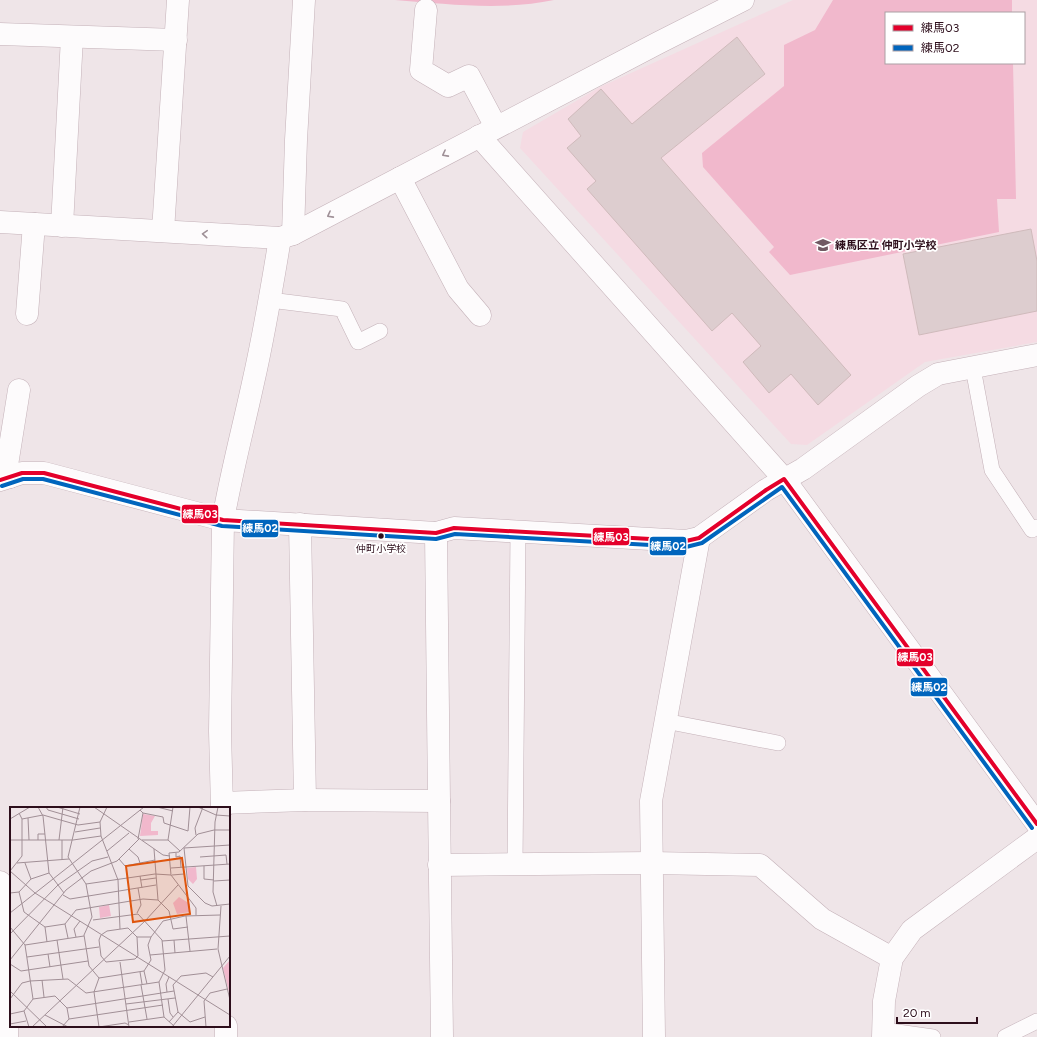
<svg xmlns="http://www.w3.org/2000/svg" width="1037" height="1037" font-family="Figtree,'Noto Sans JP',sans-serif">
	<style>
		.built { fill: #f5dbe3; fill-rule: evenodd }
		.green { fill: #f1b8cc }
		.building { fill: #ddcdcf; stroke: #cfbabb }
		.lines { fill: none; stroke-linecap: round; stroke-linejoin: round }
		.lane-casing { stroke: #c4b1b8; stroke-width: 16 }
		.street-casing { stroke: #c4b1b8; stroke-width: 23 }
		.secondary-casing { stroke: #c4b1b8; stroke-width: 23 }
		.lane { stroke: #fdfbfc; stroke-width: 15 }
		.street { stroke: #fdfbfc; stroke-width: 22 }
		.secondary { stroke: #fdfbfc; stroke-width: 22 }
		.bus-1-casing { stroke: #fff; stroke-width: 7 }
		.bus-2-casing { stroke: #fff; stroke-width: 7 }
		.bus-1 { stroke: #e4002b; stroke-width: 4 }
		.bus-2 { stroke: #0065bd; stroke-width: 4 }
		.oneway { stroke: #9f9097 }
		.bus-dot { fill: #2d0e1b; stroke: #fff; stroke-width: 1.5 }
		.labels { text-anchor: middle; stroke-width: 3.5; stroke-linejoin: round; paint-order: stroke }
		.bus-label { font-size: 10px; fill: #2d0e1b; stroke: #fff }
		.poi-label { font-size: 11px; font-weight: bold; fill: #2d0e1b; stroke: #fff; text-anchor: start }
		.inset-road { fill: none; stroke: #a18f96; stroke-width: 1 }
		.view { fill: #df550d; fill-opacity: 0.15; stroke: #df550d; stroke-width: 2 }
		.inset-edge { fill: none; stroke: #2d0e1b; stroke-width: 2 }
		.line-badge { stroke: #fff; stroke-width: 1.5 }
		.badge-label { font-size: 11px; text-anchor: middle; font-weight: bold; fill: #fff }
	</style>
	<rect width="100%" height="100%" fill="#efe5e8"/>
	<path class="built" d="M793,0H1037V342L925,362L807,445L791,444L520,148L523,132L600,87ZM886,13H1024V63H886Z"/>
	<g class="green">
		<path d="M395,0H554C502,11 447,4 395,0Z"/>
		<path d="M833,0H1012V13H886V63H1013L1016,199H997L999,232L790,275L769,252L774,247L703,167L702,153L784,86V45L815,30Z"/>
	</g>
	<g class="building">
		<path d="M737,37L765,74L661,158L851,375L818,405L791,374L769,393L743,362L761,346L732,313L712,331L587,189L596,181L567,148L581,136L568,119L601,89L632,124Z"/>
		<path d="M1031,229L1037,261V311L919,335L903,254Z"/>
	</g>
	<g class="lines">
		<defs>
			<g id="lane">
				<path d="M270,300L342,309L358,342L380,331"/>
				<path d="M973,368L992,470L1032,530L1037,527"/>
				<path d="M665,721L778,743"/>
				<path d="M515,865L518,531"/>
				<path d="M883,1030L933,1037"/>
				<path d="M1005,1037L1037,1021"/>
			</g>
			<g id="street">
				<path d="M426,10L421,70L448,86L469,76L496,127"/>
				<path d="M0,34L176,40"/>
				<path d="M400,178L458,289L480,315"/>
				<path d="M0,222L280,238L293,234L658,43L743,0"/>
				<path d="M62,226L72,37"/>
				<path d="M163,231L178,0"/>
				<path d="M293,234L296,140L304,0"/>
				<path d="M27,314L34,224"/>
				<path d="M10,477L7,465L19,390"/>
				<path d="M0,480L22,473H44L223,520L436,533L454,528L686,541L699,538L766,490L803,469L918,386L938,374L1037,355"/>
				<path d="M300,524L305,800"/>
				<path d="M436,533L439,801L442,1037"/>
				<path d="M222,803L305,800L439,801"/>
				<path d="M222,808L220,731L223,520C231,474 243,429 253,383C264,335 272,287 280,238"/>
				<path d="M439,865L652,863L760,865L822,919L892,958"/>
				<path d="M0,882L8,998L7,1037"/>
				<path d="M226,1026V1037"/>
				<path d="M654,1037L651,801L699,538"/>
				<path d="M883,1037L884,1001L892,958L912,930L1037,838"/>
			</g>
			<path id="secondary" d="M479,136L784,479L1037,824"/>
		</defs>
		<use href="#lane" class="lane-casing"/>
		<use href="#street" class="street-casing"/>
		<use href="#secondary" class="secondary-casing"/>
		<use href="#lane" class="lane"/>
		<use href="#street" class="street"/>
		<use href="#secondary" class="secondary"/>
		<defs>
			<path id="bus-1" d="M0,480L22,473H44L223,520L436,533L454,528L686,541L699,538L766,490L784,479L1037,824"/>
			<path id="bus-2" d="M2,486L23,479H43L222,526L436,539L455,534L686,547L702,543L782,487L1032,828"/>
		</defs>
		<use href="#bus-1" class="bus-1-casing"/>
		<use href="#bus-2" class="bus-2-casing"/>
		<use href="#bus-1" class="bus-1"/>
		<use href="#bus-2" class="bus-2"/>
	</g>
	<defs><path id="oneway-chevron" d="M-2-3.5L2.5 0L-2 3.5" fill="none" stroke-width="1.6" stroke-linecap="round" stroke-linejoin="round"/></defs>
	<g class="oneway">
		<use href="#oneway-chevron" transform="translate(445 154) rotate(152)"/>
		<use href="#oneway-chevron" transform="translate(330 215) rotate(152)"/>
		<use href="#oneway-chevron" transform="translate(205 234) rotate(-176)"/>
	</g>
	<defs>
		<symbol id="school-bare" viewBox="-9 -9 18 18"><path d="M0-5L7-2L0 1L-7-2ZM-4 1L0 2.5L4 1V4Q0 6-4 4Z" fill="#715963" stroke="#fff" stroke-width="2.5" paint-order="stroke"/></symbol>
	</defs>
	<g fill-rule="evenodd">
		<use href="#school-bare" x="812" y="234" width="22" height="22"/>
	</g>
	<circle class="bus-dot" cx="381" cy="536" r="3.5"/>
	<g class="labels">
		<g class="bus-label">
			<text x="381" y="552">仲町小学校</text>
		</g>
		<g class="poi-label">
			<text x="835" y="249">練馬区立 仲町小学校</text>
		</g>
	</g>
	<g transform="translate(10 807)">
		<rect width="220" height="220" fill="#efe5e8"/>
		<path d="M133,7L145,9L141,16V24H148V28L130,29ZM186,60L187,72L183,77L178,72L177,61ZM169,90L180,97V105L167,107L163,96ZM99,98L101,109L90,111L89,100ZM220,153V189L213,161Z" fill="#f1b8cc"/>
		<path class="inset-road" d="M28,0L33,9L39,66L54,86M36,0L38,3L69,12M47,0L70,7M70,0L58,50L76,77L82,110L74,128L79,159L89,171L84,185L89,220M84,0L153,48L160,49M97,0L90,15L91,29L108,73L110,122M147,0L163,4M188,0L206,8L220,9M130,3L133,6L153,10L154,16L178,24L180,0M18,11L19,33M0,12L20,0M12,12L33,8L68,18L90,15M0,23V42M65,25L90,21M186,28L185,21L193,0M128,32L133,6M0,33H63L91,29M28,33V27H35M49,33L53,0M52,33V53M132,33H158L170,44M158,33L163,0M174,41L178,79L195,96L202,99L220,97M174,41L220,38M119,42L128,50L130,56M144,42L148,93L159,104L163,122L178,120M97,44L119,26M166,46V50L170,49L171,60M190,50L216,48L217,57M109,52L115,59L145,53M7,56L59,52M15,56L21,72M194,59V72L204,73M161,61L220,57M0,64L25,86L220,208M0,64L12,49V12L9,6M162,68L174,67M130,69L132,81M131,73L146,71M204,74L220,73M76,77L145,67L161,68M9,85L14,105L35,120L37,135M0,86L9,85L21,72L39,66M53,88L60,92L146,78M207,99L203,85L205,15L208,0M211,99L208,142L220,193M0,106L134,0M127,106L131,98L128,81M186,108V101L161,68L159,46L169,45L188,27L204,23H220M176,109L180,144M55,117L58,131M0,120L15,138L23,192L14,204L19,220M35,120L55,117L66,103L133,92L148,93M0,127L48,78L82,54L98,50M91,128L89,133L91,149L96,155L125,152L128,149L127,130L118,121L97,124L91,128M66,130L64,122L70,114M127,130H141M47,133L53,172M164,133L165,146M152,134L220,129M15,138L74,129M38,147L40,160M140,148L207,142M17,150L89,140M0,153L56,83L81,64L107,54L129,32M110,155L119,220M0,157L11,164L78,154M134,164L137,177M130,165L132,177M89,171L134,164L141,153L138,138L141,130L153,114L175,109L210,108M32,173L34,190M149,175L154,210L164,219M131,178L137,212M0,184L37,220M157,185L156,177L159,170M0,192L12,176L20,174L58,172L76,186L149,175L155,163L152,133L128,107L83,113M23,192L45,189L57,201L59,212M158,192L160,206L163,210M116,197L165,191M57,201L164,184M0,207L14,204M35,208L58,220M195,210L180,215L168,205L163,178L171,169L196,166L203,170M119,215L154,210M159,215L168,205M0,217L16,214M22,220L135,114L168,78M52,220L59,212L153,198M89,220L115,216L119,218M162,220L220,149M196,220L194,194L200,186L217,182"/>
		<path class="view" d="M172,51L180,107L123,115L116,59Z"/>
		<rect width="220" height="220" class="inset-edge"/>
	</g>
	<g class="line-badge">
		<rect x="181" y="504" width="38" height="20" rx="4" fill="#e4002b"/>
		<rect x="241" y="519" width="38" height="19" rx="4" fill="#0065bd"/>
		<rect x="592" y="527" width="38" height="19" rx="4" fill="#e4002b"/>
		<rect x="649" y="536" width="38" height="20" rx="4" fill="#0065bd"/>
		<rect x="896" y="648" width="38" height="19" rx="4" fill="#e4002b"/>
		<rect x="910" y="677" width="38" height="20" rx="4" fill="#0065bd"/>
	</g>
	<g class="badge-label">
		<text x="200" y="518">練馬03</text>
		<text x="260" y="532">練馬02</text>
		<text x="611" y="541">練馬03</text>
		<text x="668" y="550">練馬02</text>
		<text x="915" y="661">練馬03</text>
		<text x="929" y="691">練馬02</text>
	</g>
	<rect x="885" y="12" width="140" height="52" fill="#ffffff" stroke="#ab9fa4"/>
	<rect x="893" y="25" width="20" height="6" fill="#e4002b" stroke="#ab9fa4"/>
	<text x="921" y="32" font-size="12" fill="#2d0e1b">練馬03</text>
	<rect x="893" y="45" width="20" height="6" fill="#0065bd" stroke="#ab9fa4"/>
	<text x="921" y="52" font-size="12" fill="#2d0e1b">練馬02</text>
	<path d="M897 1017v6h80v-6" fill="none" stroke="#2d0e1b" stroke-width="2"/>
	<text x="903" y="1017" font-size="12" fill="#2d0e1b" stroke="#ffffff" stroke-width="3" paint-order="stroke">20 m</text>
</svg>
